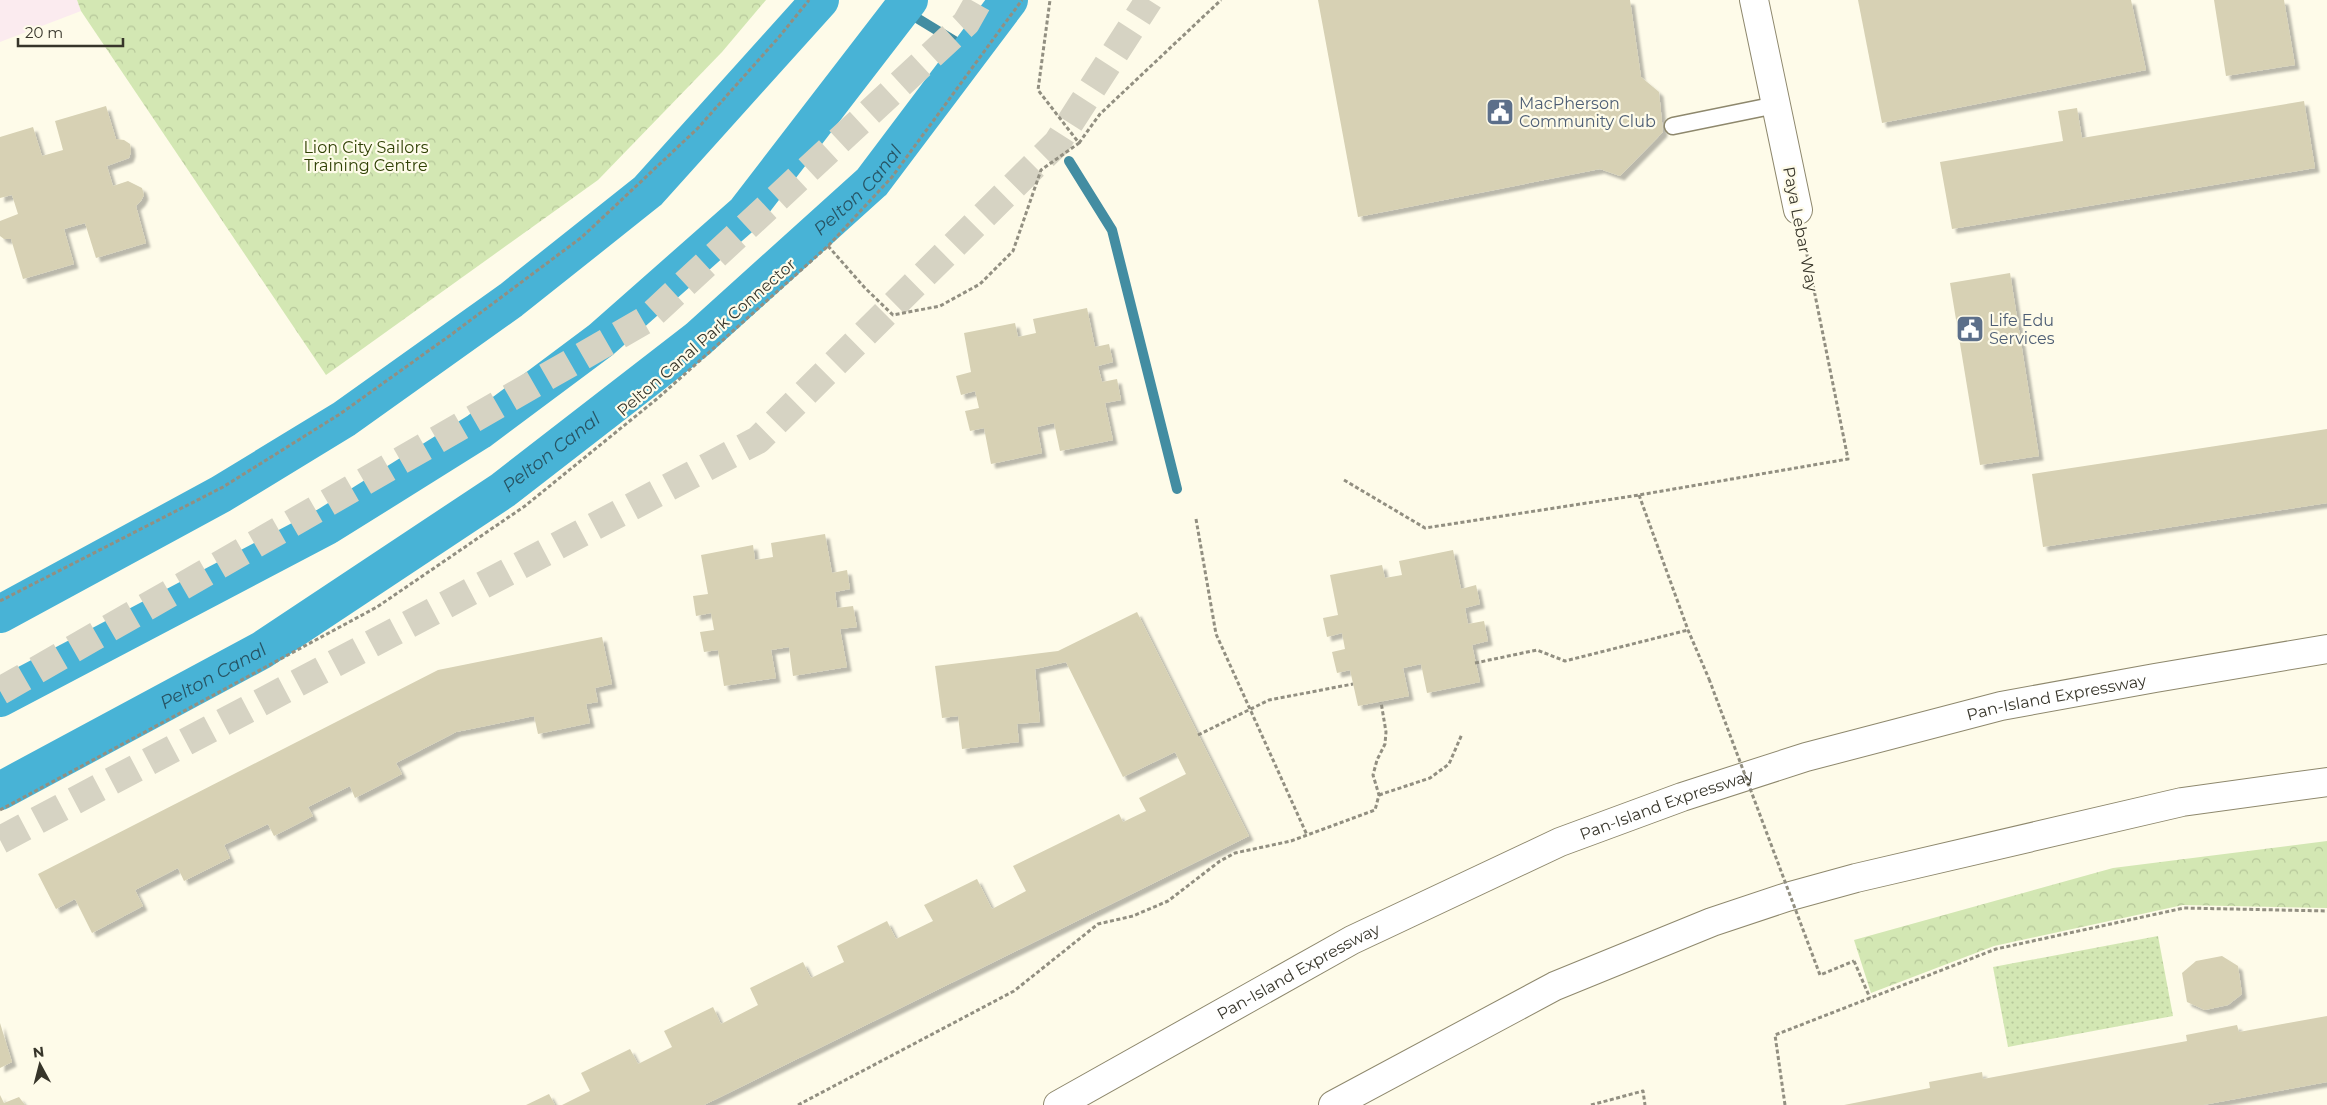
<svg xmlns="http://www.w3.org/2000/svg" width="2327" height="1105" font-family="Montserrat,sans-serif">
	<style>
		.education { fill: #fbebef }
		.park { fill: url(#park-crowns) }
		.garden { fill: url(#garden-dots) }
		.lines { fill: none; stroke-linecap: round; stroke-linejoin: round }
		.stream { stroke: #438da2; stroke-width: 10 }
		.canal { stroke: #48b3d6; stroke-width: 38 }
		.building { fill: #d7d1b4; filter: url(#shadow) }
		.motorway-tunnel { stroke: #d6d3c3; stroke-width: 28; stroke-dasharray: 28 14; stroke-linecap: butt }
		.service-casing { stroke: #8e886d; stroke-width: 19 }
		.minor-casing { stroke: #8e886d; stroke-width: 30 }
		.motorway-casing { stroke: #8e886d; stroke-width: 30 }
		.path { stroke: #928f81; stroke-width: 3; stroke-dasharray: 4 2.5; stroke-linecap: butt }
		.service { stroke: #fff; stroke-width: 16 }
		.minor { stroke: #fff; stroke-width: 28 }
		.motorway { stroke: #fff; stroke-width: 28 }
		.path-bridge { stroke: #928f81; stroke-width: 3; stroke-dasharray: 4 2.5; stroke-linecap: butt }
		.labels { text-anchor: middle; stroke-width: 4.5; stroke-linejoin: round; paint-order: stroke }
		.service-label { font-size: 16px; fill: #4e5e75; stroke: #fefbe9; text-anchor: start }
		.park-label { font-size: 16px; fill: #304105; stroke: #fefbe9 }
		.street-label { font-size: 16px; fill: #37352a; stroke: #fefbe9 }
		.water-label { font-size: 18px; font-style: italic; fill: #275464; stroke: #fefbe9 }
	</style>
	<defs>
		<pattern id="park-crowns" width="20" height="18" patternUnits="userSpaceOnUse" patternTransform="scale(1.25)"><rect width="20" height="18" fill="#d3e7b3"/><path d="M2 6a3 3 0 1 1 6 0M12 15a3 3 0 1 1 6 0" fill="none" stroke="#b6c79a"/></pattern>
		<pattern id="garden-dots" width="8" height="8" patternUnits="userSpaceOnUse" patternTransform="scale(1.25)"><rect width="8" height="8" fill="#d3e7b3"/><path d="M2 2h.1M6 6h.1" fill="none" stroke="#b6c79a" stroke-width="1.8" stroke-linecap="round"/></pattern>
		<filter id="shadow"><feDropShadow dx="4.5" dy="4.5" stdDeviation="1" flood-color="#0004"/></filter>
	</defs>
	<rect width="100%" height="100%" fill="#fefbe9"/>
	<path class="education" d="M0,0H77L81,11L0,42Z"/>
	<g class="park">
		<path d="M77,0H766L722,52L598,180L326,375L81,11Z"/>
		<path d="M2327,841V908L2183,905L1994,946L1871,993L1854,940L2113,868Z"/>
	</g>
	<path class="garden" d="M2158,936L2173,1016L2008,1047L1993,967Z"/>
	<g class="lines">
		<g class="stream">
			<path d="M902,9L971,51"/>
			<path d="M1069,161L1112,230L1177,489"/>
		</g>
		<g class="canal">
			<path d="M0,614L221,494L344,419L511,300L648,191L820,0"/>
			<path d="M0,698L327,526L479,431L601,340L745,213L909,0"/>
			<path id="s1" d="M0,791L262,650L503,490L698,339L872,182L1009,0"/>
		</g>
	</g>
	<g class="building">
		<path d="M1318,0H1630L1641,77L1659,92L1663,132L1620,176L1600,169L1358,217Z"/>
		<path d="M1858,0H2131L2146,70L1882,123Z"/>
		<path d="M2214,0H2284L2295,65L2226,76Z"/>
		<path d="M2304,101L2315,168L1952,229L1940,162L2063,141L2058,111L2077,108L2082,138Z"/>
		<path d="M106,106L116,139L124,140L130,144L131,152L129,158L107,166L113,186L128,181L142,188L144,195L141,201L136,206L146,243L96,258L85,223L64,229L74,264L23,279L11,239H4L0,236V221L18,214L12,195L0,198V137L33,127L42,156L63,150L55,121Z"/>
		<path d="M2010,273L2039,456L1980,465L1950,283Z"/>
		<path d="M1087,308L1095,347L1109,344L1113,362L1098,366L1102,382L1117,379L1121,400L1105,403L1113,440L1060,451L1054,423L1037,427L1042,453L991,464L984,428L970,431L965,411L979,408L975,391L961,395L956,376L971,372L964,333L1015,323L1018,337L1036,333L1033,319Z"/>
		<path d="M2327,429V503L2043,547L2032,474Z"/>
		<path d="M825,534L832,573L847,570L850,589L835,592L837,608L853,606L857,627L840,629L847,667L793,676L789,647L771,650L776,678L724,686L718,650L704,652L700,632L714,630L711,613L696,616L693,596L708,594L701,555L753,545L755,560L773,557L771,543Z"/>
		<path d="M1453,550L1461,589L1476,585L1480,604L1465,608L1468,624L1484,621L1488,641L1472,645L1480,682L1427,693L1421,664L1403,668L1409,696L1358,706L1350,670L1337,673L1332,652L1345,649L1342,633L1327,637L1323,618L1338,615L1330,575L1382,565L1385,578L1402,575L1399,561Z"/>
		<path d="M1137,612L1249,836L704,1105H562L590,1091L581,1073L630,1049L638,1064L672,1047L664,1031L713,1007L721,1024L758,1005L750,988L803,962L811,978L844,962L837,946L887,921L896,939L933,921L924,905L977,879L992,909L1026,891L1013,866L1119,814L1123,822L1146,811L1139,798L1186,774L1175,752L1123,777L1066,662L1035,669L1040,722L1017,724L1019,742L962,749L958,716L942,718L935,666L1058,651Z"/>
		<path d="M602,637L612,684L595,688L598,702L586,704L590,723L538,734L534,716L456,732L396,763L402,774L355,798L350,786L308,807L313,816L274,836L268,824L224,845L230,858L184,881L178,868L135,890L143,906L92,933L75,899L56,909L38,874L438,670Z"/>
		<path d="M2222,956L2238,966L2242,994L2228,1005L2205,1010L2187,1002L2182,973L2196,961Z"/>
		<path d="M2327,1016V1082L2203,1105H1844L1930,1088L1929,1082L1982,1072L1983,1079L2187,1041L2186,1035L2237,1025L2239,1032Z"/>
		<path d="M0,1023L12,1062L0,1068Z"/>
		<path d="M549,1094L555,1105H526Z"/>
		<path d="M0,1095L4,1103L19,1097L25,1105H0Z"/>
	</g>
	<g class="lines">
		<g class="motorway-tunnel">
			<path d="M0,691L647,319L966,23L979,0"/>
			<path d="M0,840L758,440L1057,143L1149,0"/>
		</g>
		<defs>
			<path id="service" d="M1673,126L1776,105"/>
			<path id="minor" d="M1754,0L1798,210"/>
			<g id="motorway">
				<path id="s2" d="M1058,1105L1352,940L1560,842L1682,797L1806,757L2001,706L2155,678L2327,649"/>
				<path d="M1333,1105L1555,986L1712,922L1787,897L1856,878L2182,802L2327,782"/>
			</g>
		</defs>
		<use href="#service" class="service-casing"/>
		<use href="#minor" class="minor-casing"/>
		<use href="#motorway" class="motorway-casing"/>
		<g class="path">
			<path d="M1079,143L1100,114L1221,0"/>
			<path d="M828,246L865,288L893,315L940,306L980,284L1013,251L1041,170L1079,143L1038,90L1050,0"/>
			<path d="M1344,480L1425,528L1639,495L1848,459L1804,240"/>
			<path d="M1639,495L1688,630L1709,679"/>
			<path d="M1196,519L1216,634L1307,835"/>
			<path d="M0,601L223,487L340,414L452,334L582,237L698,128L779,37L809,0"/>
			<path d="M1475,663L1537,650L1565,661L1688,630"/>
			<path d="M1198,735L1269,700L1353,684"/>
			<path d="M1379,795L1430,778L1449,764L1462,734"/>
			<path d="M0,810L377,607L525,506L658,398L828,246L892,177L1022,0"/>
			<path d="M1854,961L1870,998"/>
			<path d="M798,1105L1014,991L1098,924L1133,916L1168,901L1220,861L1235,853L1291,841L1375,810L1379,795L1373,775L1377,760L1385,744L1386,732L1381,702"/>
			<path d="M1591,1105L1643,1091L1645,1105"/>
			<path d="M1785,1105L1775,1035L1996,949L2184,908L2327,911"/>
		</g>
		<use href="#service" class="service"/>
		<use href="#minor" class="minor"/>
		<use href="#motorway" class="motorway"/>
		<path class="path-bridge" d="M1709,679L1820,975L1854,961"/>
	</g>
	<defs>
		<symbol id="civic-square" viewBox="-11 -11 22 22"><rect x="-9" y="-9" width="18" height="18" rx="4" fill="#5c6f8a" stroke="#fefbe9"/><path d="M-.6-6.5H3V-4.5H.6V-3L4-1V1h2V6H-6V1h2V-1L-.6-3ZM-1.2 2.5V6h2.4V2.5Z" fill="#fff"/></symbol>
	</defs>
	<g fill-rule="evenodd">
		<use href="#civic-square" x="1484" y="96" width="32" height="32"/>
		<use href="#civic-square" x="1954" y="313" width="32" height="32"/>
	</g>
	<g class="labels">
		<g class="service-label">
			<text x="1519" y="109">MacPherson<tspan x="1519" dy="18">Community Club</tspan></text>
			<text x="1989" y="326">Life Edu<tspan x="1989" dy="18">Services</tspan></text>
		</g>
		<g class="park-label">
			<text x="366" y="153">Lion City Sailors<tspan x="366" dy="18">Training Centre</tspan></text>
		</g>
		<g class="street-label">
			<text transform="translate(1801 229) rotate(79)" y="6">Paya Lebar Way</text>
			<text transform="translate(706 337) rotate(-41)" y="6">Pelton Canal Park Connector</text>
			<text dy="6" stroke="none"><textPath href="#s2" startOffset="1085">Pan-Island Expressway</textPath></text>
			<text dy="6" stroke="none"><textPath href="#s2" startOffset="680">Pan-Island Expressway</textPath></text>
			<text dy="6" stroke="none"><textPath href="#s2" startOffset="275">Pan-Island Expressway</textPath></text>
		</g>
		<g class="water-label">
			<text dy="6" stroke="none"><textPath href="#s1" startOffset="1052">Pelton Canal</textPath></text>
			<text dy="6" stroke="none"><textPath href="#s1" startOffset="648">Pelton Canal</textPath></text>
			<text dy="6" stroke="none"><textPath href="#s1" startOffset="242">Pelton Canal</textPath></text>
		</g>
	</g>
	<g transform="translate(40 1065) rotate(353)" stroke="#fefbe9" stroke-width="4" paint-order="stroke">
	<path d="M0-4L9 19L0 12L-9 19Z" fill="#37352a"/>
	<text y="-8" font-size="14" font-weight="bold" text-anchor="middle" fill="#37352a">N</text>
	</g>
	<path d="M18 38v8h105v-8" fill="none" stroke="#37352a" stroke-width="2.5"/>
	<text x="25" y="38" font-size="15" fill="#37352a" stroke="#fefbe9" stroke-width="4" paint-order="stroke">20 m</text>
</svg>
